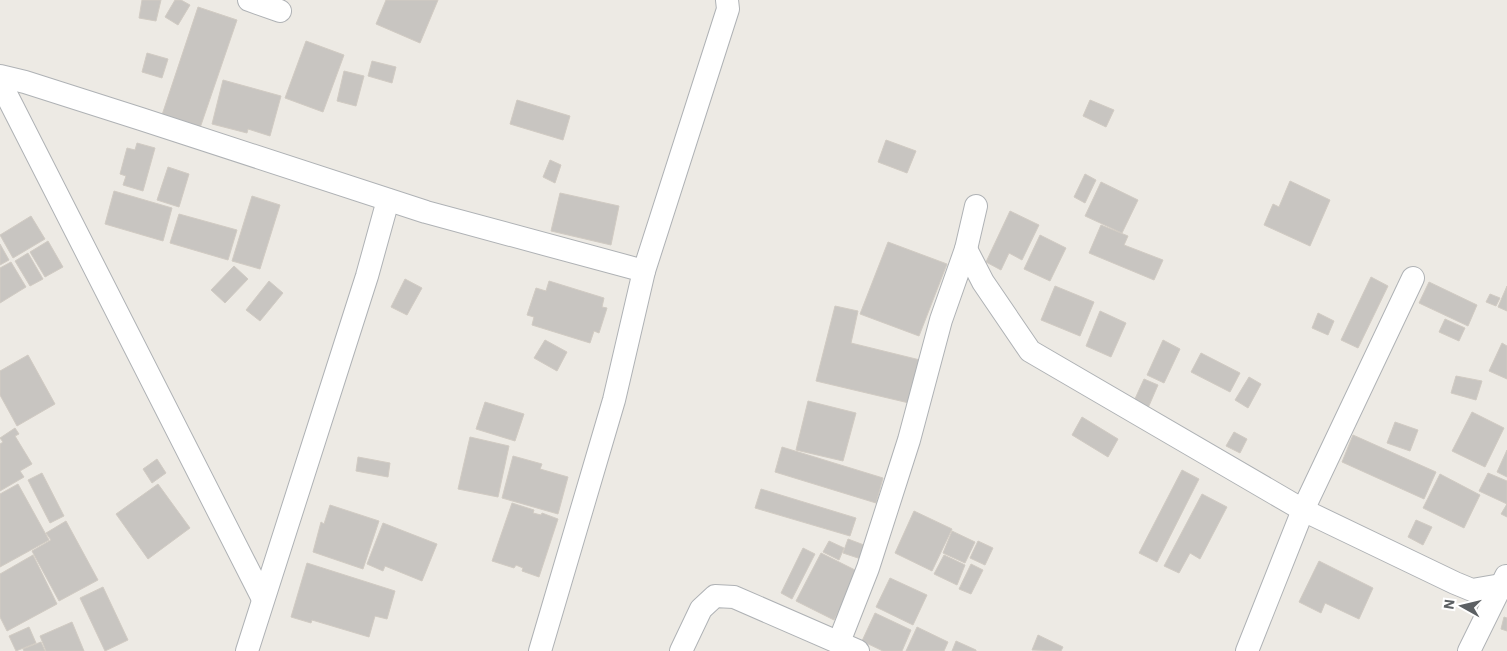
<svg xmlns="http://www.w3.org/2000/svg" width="1507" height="651" font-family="'IBM Plex Sans',sans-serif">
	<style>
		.building { fill: #c8c5c1; stroke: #d1cbc3 }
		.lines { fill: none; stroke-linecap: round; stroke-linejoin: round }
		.minor-casing { stroke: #afb2b5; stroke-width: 24 }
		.minor { stroke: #fff; stroke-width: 22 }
	</style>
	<rect width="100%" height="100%" fill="#edeae4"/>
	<g class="building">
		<path d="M142,0H161L156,21L139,18Z"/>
		<path d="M175,0H181L190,5L178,25L165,17Z"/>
		<path d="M386,0H438L420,43L376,24Z"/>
		<path d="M198,7L237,20L200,128L162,115Z"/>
		<path d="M306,41L344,55L323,112L285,98Z"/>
		<path d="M147,53L168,59L162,78L142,72Z"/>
		<path d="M372,61L396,67L392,83L368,76Z"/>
		<path d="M344,71L364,76L356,106L337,101Z"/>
		<path d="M223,80L281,96L270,136L248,129L247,133L212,124Z"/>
		<path d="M517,100L570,116L563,140L510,124Z"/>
		<path d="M1090,100L1114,110L1106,127L1083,116Z"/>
		<path d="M886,140L916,151L907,173L878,162Z"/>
		<path d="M137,143L155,148L143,191L123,185L126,176L120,174L127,148L135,150Z"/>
		<path d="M550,160L561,165L555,183L543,177Z"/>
		<path d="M168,167L189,174L179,207L157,200Z"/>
		<path d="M1085,174L1096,180L1085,203L1074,197Z"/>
		<path d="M1290,181L1330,200L1310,246L1264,225L1273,204L1279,207Z"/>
		<path d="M1101,182L1138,200L1122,233L1085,216Z"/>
		<path d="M114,191L172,208L163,241L105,224Z"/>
		<path d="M560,193L619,206L611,245L551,231Z"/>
		<path d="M252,196L280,205L260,269L232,261Z"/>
		<path d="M1010,211L1039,225L1022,260L1009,253L1001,270L986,262Z"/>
		<path d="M179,214L237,230L228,260L170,243Z"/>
		<path d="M31,216L45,239L13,258L0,235Z"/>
		<path d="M1101,225L1128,236L1124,245L1163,260L1154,280L1089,253Z"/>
		<path d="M1040,235L1066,248L1050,281L1024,269Z"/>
		<path d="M48,241L63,267L45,277L30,252Z"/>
		<path d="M888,242L947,264L919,336L860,314Z"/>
		<path d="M0,244L9,260L0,265Z"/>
		<path d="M28,253L43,279L30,286L15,261Z"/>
		<path d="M11,262L26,287L0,303V268Z"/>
		<path d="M234,266L248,279L225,303L211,290Z"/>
		<path d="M1371,277L1388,286L1358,348L1341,340Z"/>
		<path d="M405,279L422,288L407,315L391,307Z"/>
		<path d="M269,281L283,293L260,321L246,310Z"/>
		<path d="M549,281L604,298L602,307L607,308L599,333L594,331L590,343L532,325L534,317L527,315L536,288L546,291Z"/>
		<path d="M1429,282L1477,305L1468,326L1419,303Z"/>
		<path d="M1055,286L1094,302L1080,336L1041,320Z"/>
		<path d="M1507,286V311L1498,307Z"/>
		<path d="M1490,294L1500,298L1496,306L1486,302Z"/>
		<path d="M835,306L858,311L851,343L920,360L909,403L816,381Z"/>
		<path d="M1100,311L1126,323L1111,357L1086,346Z"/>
		<path d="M1318,313L1334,321L1328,335L1312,328Z"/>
		<path d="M1445,319L1465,328L1459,341L1439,332Z"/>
		<path d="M545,340L567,352L557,371L534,358Z"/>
		<path d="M1163,340L1180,349L1164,383L1147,375Z"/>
		<path d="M1502,343L1507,346V379L1489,371Z"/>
		<path d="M1201,353L1240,373L1230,392L1191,372Z"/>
		<path d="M28,355L55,404L17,426L0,395V371Z"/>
		<path d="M1456,376L1482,381L1476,400L1451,393Z"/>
		<path d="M1249,377L1261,384L1248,408L1235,400Z"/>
		<path d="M1144,379L1158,385L1148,408L1134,401Z"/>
		<path d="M808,401L856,413L843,461L796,450Z"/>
		<path d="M485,402L524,414L515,441L476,429Z"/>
		<path d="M1472,412L1504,428L1485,467L1452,451Z"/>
		<path d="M1082,417L1118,439L1108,457L1072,435Z"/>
		<path d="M1395,422L1418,430L1410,451L1387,443Z"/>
		<path d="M15,428L19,434L15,436L32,464L20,471L24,477L0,491V444L3,442L0,438Z"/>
		<path d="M1234,432L1247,439L1240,453L1226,446Z"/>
		<path d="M1353,435L1436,472L1424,499L1342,462Z"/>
		<path d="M470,437L509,446L498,497L458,489Z"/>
		<path d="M782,447L883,478L876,503L775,472Z"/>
		<path d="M1507,450V477L1497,472Z"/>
		<path d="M513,456L542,464L540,469L568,477L558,514L502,498Z"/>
		<path d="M358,457L390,463L388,477L356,471Z"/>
		<path d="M157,459L166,473L152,483L143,469Z"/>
		<path d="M1182,470L1199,479L1157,562L1139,553Z"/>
		<path d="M42,473L64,516L50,523L28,480Z"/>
		<path d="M1488,473L1507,481V517L1501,514L1507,504L1479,491Z"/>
		<path d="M1440,474L1480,495L1464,528L1423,508Z"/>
		<path d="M18,484L49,540L0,567V494Z"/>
		<path d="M158,484L190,528L148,559L116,514Z"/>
		<path d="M761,489L856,518L850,536L755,508Z"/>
		<path d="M1202,494L1227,507L1200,559L1190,553L1179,573L1164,566Z"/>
		<path d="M512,503L534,510L533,513L541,515L542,513L558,519L539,577L522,571L523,568L516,565L514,568L492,561Z"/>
		<path d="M330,505L379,521L363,569L313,552L321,522L324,524Z"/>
		<path d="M914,511L952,529L932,571L895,553Z"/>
		<path d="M1416,520L1432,527L1423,545L1408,537Z"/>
		<path d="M66,521L98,580L59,601L32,551L51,540L46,533Z"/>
		<path d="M383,523L437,544L422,581L385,566L383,571L367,564Z"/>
		<path d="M952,531L975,542L965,563L943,553Z"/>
		<path d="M848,539L872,548L867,561L843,553Z"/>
		<path d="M829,541L844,548L839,560L823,552Z"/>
		<path d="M978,541L993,548L985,565L970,558Z"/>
		<path d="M803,548L815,554L792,599L781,593Z"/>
		<path d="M821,553L859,572L834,620L796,601Z"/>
		<path d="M33,555L57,604L7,631L0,617V574Z"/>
		<path d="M944,555L965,565L957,585L934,574Z"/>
		<path d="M1319,561L1373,588L1359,619L1325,603L1321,613L1299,602Z"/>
		<path d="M307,563L395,591L387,619L375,616L369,637L312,620L311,623L291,617Z"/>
		<path d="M971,564L983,570L971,594L959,589Z"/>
		<path d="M890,578L927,595L913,625L876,607Z"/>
		<path d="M103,587L128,640L105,651L80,598Z"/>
		<path d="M875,613L911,630L902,651H883L862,641Z"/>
		<path d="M1504,617L1507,618V631L1501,629Z"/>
		<path d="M72,622L84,651H46L40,636Z"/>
		<path d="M29,627L36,643L16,651L9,636Z"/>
		<path d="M917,627L948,642L944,651H906Z"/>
		<path d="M1038,635L1063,647L1061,651L1032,650Z"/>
		<path d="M956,641L976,650V651H952Z"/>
		<path d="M41,642L45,651H24L23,649Z"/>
	</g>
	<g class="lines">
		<defs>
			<g id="minor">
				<path d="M249,0L280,11"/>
				<path d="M0,76L25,82L141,119L426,212L644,271"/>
				<path d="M0,82L263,599"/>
				<path d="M966,249L983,282L1030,351L1303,510L1455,583L1472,590L1501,585"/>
				<path d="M839,642L868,568L909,440L941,320L966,249L976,206"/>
				<path d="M247,651L367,276L388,200"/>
				<path d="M540,651L614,400L644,271L728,9L727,0"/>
				<path d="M681,651L701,609L715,596L734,597L858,651"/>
				<path d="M1247,651L1303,510L1413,278"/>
				<path d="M1469,651L1506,576"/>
			</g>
		</defs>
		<use href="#minor" class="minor-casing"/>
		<use href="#minor" class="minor"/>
	</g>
	<g transform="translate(1462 606) rotate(278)" stroke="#ffffff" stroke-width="4" paint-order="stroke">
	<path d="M0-4L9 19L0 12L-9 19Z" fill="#5c6063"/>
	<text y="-8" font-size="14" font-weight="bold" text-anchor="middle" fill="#5c6063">N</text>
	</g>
</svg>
